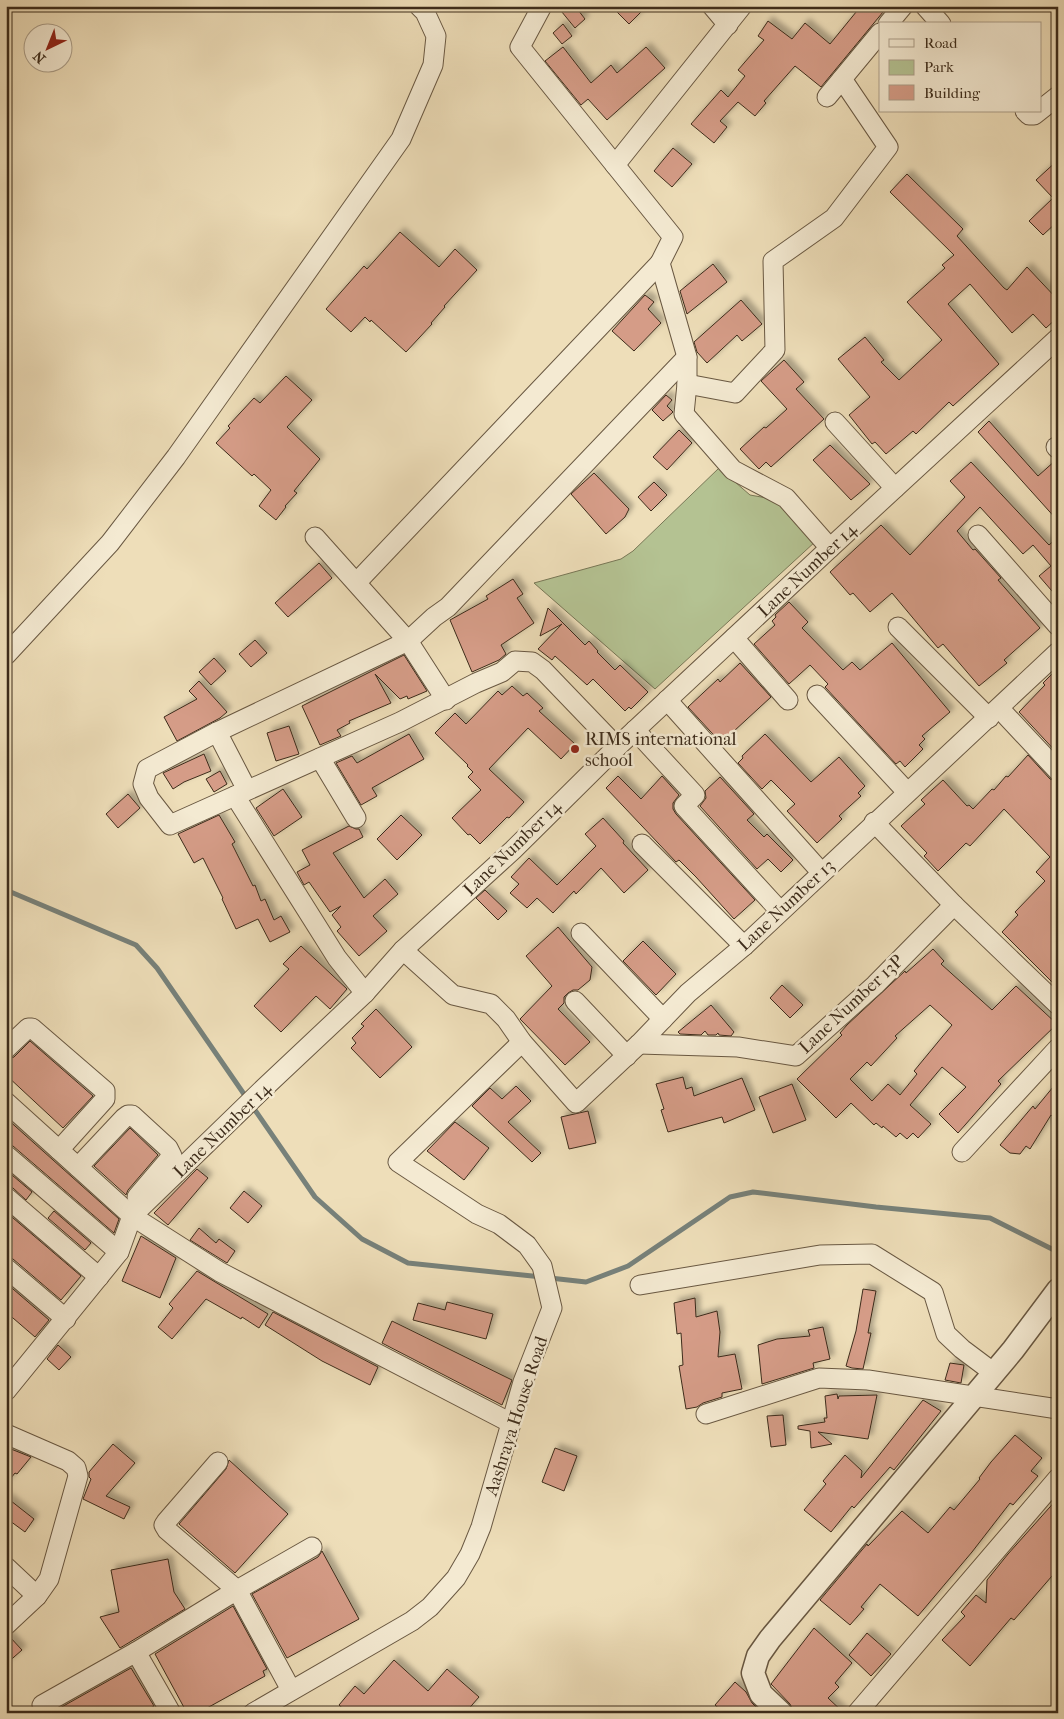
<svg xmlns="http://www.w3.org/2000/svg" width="1064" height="1719" font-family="'IM FELL French Canon',serif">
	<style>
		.green { fill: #b4c292; stroke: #787756 }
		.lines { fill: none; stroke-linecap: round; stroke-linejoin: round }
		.stream { stroke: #77817a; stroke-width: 5 }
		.building { fill: #d59c87; stroke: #3d2c1b; fill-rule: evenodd; filter: url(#shadow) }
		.minor-casing { stroke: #695842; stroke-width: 21 }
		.tertiary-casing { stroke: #695842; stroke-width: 25 }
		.minor { stroke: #f4ead2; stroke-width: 19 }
		.tertiary { stroke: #f4ead2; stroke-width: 22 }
		.poi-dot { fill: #8f2418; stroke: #f4ead2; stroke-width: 2 }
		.labels { text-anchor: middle; stroke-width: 5; stroke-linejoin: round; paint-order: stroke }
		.street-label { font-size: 18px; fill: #3d2c1b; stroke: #f4ead2 }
		.poi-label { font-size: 18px; fill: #3d2c1b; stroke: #f4ead2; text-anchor: start }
	</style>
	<defs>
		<filter id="shadow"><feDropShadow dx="4.5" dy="-4.5" stdDeviation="2.5" flood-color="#0004"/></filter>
	</defs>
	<rect width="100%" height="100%" fill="#eedeb9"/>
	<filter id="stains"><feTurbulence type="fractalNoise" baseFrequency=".004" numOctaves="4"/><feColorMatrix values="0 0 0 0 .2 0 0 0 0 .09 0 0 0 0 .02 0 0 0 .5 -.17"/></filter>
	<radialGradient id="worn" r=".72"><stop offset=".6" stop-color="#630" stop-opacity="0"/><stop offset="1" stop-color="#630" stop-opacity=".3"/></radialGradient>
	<path class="green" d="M719,468L750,495L778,500L816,541L655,689L534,583L621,559L633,551Z"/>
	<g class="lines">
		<g class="stream">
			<path d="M6,890L136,945L157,968L315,1197L362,1239L408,1263L542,1277"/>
			<path d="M550,1278L586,1282L628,1266L730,1197L753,1192L876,1207L990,1218L1058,1252"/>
		</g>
	</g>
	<g class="building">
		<path d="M557,6H575L585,19L575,28Z"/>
		<path d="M611,6H647L629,24Z"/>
		<path d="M861,6H888L821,87L795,66L764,101L766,103L755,116L738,102L720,121L727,127L714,143L691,124L721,90L728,97L745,76L738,70L764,40L758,36L768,21L792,39L805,23L830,44Z"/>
		<path d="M563,24L572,36L562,44L553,33Z"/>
		<path d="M563,47L591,83L611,65L617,73L646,47L665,68L607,120L588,99L581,105L545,61Z"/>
		<path d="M673,148L692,164L672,187L654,171Z"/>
		<path d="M1058,160V221L1043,235L1029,221L1053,198L1036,180Z"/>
		<path d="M907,174L963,229L957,236L1004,288L1007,290L1027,267L1058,300V317L1046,328L1033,314L1012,333L970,284L948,304L999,364L953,406L949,402L916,434L913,431L886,454L875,442L872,444L849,415L870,397L838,359L865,337L884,360L881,362L899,380L942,340L907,302L945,268L942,265L954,255L890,192Z"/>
		<path d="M400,232L439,267L455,249L477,270L444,306L445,307L431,323L432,324L406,352L371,320L370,322L365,317L351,332L326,309L364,266L367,269Z"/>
		<path d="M713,264L727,282L687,314L680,291Z"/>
		<path d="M645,295L654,302L648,309L661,323L634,351L612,331Z"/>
		<path d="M741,300L762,324L742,341L737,335L707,363L697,352L694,342Z"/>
		<path d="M784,360L804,382L796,389L824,419L771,467L766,462L759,469L740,449L764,427L766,428L787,409L761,381Z"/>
		<path d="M286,376L312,400L287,427L320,459L294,491L297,493L285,506L286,507L276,520L259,506L271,490L254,474L252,476L216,443L230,428L228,426L254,398L260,403Z"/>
		<path d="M666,395L672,400L667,406L673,412L663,421L652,410Z"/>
		<path d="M989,421L1038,476L1056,460H1058V521L978,432Z"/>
		<path d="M679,430L692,443L667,470L653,457Z"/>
		<path d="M830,445L870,484L851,500L813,460Z"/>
		<path d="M971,462L1049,545L1058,537V598L1039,576L1051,566L1033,545L1023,554L980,507L957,531L973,550L975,549L1001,578L998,580L1040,628L1004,660L1007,663L979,686L943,644L938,648L892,593L870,612L853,593L850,595L830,572L881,525L910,555L965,497L950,481Z"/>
		<path d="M594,473L629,509L625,517L606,534L571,494Z"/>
		<path d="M654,482L667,495L651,511L638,497Z"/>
		<path d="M319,563L332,578L288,617L275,603Z"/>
		<path d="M513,579L523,594L517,598L534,623L501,645L506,654L499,660L472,672L450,620L488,599L486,596Z"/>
		<path d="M789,602L808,622L802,628L843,670L852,662L860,670L892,643L950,712L922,736L925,739L919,745L923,749L905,767L900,761L896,764L825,687L828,684L810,665L789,684L754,644L775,625L772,621L776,617L775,615Z"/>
		<path d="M548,608L585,645L589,641L598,651L597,652L615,670L620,665L648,692L631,709L629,707L625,711L593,679L587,685L555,656L552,660L538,649L562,624L540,636Z"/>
		<path d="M255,640L267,653L251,667L239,654Z"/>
		<path d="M404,655L427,691L408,699L407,696L400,699L375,674L391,703L349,721L350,723L337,730L341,736L320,745L302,706Z"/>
		<path d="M214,658L226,671L211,685L199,672Z"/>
		<path d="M740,663L771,697L721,743L688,707L718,679L720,682Z"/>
		<path d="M1058,668V754L1019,712L1045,685L1043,683Z"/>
		<path d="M199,681L227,712L220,718L177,741L164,717L197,699L189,691Z"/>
		<path d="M512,686L523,696L527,693L543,708L539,711L575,744L561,759L528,728L489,769L524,802L509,818L507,817L480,844L470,834L468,835L452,818L481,790L468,777L473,772L467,766L468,765L435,733L455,713L466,724L498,691L502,695Z"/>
		<path d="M289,726L299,754L276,761L267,733Z"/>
		<path d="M409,734L424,759L372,788L377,796L361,805L336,763L352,756L357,763Z"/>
		<path d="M765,734L811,782L839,757L865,786L858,793L861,796L839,816L842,819L817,843L787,811L795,804L771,780L762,789L738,763L743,758L742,756Z"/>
		<path d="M204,754L211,771L184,782L173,789L163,773Z"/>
		<path d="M1028,755L1050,779L1058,782V988L1002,932L1018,915L1015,912L1045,881L1036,872L1050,857L1004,809L970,846L966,843L938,871L924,856L927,853L901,826L925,804L921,800L943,780L967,806L969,805L973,809L992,789L994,790L1006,776L1008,777Z"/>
		<path d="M220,771L227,784L214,792L206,779Z"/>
		<path d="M618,776L641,799L662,776L679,795L673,803V809L676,814L755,900L734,919L696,877L679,860L676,862L606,788Z"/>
		<path d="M720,777L754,814L747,820L764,837L767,834L793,860L781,872L768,859L757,869L700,806L706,798L705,791Z"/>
		<path d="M283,789L302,817L274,836L256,808Z"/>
		<path d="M128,794L140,808L118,828L106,814Z"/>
		<path d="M219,815L235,842L232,844L253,886L255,885L261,901L265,899L274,920L281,916L290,932L270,942L258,919L236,929L222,899L223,898L203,858L194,863L178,834Z"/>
		<path d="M401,815L422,835L397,860L377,839Z"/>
		<path d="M603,818L624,841L623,843L648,870L624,893L601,868L576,894L574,891L553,913L537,898L527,908L510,893L519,884L511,877L529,858L557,885L596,846L585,834Z"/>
		<path d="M349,826L356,829H359L363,837L333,853L364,898L385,879L398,894L373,916L387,931L359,956L337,931L341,927L332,915L341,906L330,912L309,882L304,885L297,872L310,865L302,850Z"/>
		<path d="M485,890L507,911L498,920L476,898Z"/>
		<path d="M558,927L592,967L590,980L578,990H573L568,993L564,997V1003L558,1009L590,1042L565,1065L520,1019L552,986L526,956Z"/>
		<path d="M643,941L676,974L656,995L623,961Z"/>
		<path d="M301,946L347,989L330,1009L316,996L281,1032L254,1006L289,969L283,964Z"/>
		<path d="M933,949L944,961L941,964L992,1010L1016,986L1057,1024L998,1081L1001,1084L958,1133L939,1114L966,1087L942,1067L910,1105L931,1124L918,1138L913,1133L907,1139L900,1133L896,1137L883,1126L882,1128L876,1123L874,1125L851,1103L836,1118L797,1079L842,1035L840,1033L847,1025L905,971L906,973ZM930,1005L952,1025L914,1071L917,1074L900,1095L888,1084L872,1101L850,1079L867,1062L871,1066L897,1038L895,1036Z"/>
		<path d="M782,985L803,1005L790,1018L770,998Z"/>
		<path d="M711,1005L734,1032L731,1036L719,1035L718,1033L716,1035H708L705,1031L701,1035L680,1034L678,1032Z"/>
		<path d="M376,1009L412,1047L380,1078L351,1048L356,1043L352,1038L364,1026L361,1024Z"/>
		<path d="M30,1041L93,1096L63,1128L6,1075V1060L14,1057Z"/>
		<path d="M683,1077L686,1089L692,1087L694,1096L742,1078L755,1110L724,1123L722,1117L668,1132L661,1110L664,1109L656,1084Z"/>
		<path d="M1058,1081V1122L1051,1115L1030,1149L1026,1146L1020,1154L1010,1153L1000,1145L1033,1106L1035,1109Z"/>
		<path d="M792,1084L806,1120L773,1133L759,1097Z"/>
		<path d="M516,1086L531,1101L508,1122L541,1153L532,1162L472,1106L490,1088L502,1099Z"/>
		<path d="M588,1111L596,1143L569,1149L561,1117Z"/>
		<path d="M6,1118L119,1219L114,1233L13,1146L6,1144Z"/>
		<path d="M455,1122L489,1148L464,1180L427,1151Z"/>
		<path d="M130,1128L158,1155L128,1190L126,1195L94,1166Z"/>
		<path d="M197,1169L208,1178L168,1225L154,1213Z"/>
		<path d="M6,1170L32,1192L26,1200L13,1188L6,1186Z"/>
		<path d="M244,1191L262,1206L248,1223L230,1208Z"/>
		<path d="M54,1211L91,1243L85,1250L48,1218Z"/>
		<path d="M6,1212L81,1276L61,1300L13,1259L6,1257Z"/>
		<path d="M199,1228L216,1243L219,1239L235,1251L227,1263L190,1240Z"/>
		<path d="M141,1236L176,1258L160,1298L122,1281Z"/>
		<path d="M197,1271L268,1314L259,1328L242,1317L241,1319L206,1299L172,1339L158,1327L173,1308L169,1304Z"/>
		<path d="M6,1283L49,1320L35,1337L6,1312Z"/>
		<path d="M863,1289L876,1291L868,1333H871L863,1369L852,1368L846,1366L856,1331Z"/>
		<path d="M695,1298L696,1317L717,1311L720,1332L718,1357L735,1354L742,1389L722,1393V1397L703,1403L697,1407L686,1409L679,1366L683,1365L681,1333L677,1334L674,1303Z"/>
		<path d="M447,1302L493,1314L486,1339L413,1320L418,1303L445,1310Z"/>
		<path d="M273,1312L378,1367L370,1385L322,1361L265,1325Z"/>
		<path d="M392,1321L512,1380L502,1405L382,1343Z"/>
		<path d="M823,1327L830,1359L813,1363L814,1368L762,1384L758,1345L777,1339L810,1336L808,1330Z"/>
		<path d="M58,1345L71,1357L59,1370L47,1359Z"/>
		<path d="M950,1363L964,1365L961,1383L945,1380Z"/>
		<path d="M837,1394L838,1399L839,1396L877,1395L868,1439L818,1432L832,1444L811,1448L810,1431L798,1429V1426L825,1422L824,1418H827L825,1396Z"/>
		<path d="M923,1400L941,1411L894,1470L890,1467L854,1508L852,1506L831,1532L804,1510L826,1484L823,1481L845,1455L862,1471L861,1478Z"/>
		<path d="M783,1415L786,1445L771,1447L767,1416Z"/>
		<path d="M1015,1435L1042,1458L1031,1471L1038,1476L1013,1505L1010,1503L972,1552L918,1616L880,1584L861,1607L864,1609L850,1625L820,1600L867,1544L868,1546L902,1511L928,1533L950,1507L954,1510L980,1479L979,1478L991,1462Z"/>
		<path d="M113,1444L135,1463L106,1496L130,1507L124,1519L83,1499L91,1479L89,1477V1472Z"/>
		<path d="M555,1448L577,1456L564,1491L542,1482Z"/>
		<path d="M11,1449L31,1457L17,1474L15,1473L6,1484V1455Z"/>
		<path d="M229,1460L288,1514L235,1573L179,1524L226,1469Z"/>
		<path d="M6,1497L34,1519L25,1532L6,1518Z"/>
		<path d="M1058,1498V1569L1014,1620L1011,1618L970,1666L942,1640L965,1616L961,1612L976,1595L986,1603L987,1580L1008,1554Z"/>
		<path d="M322,1551L359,1619L287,1658L252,1594L318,1557Z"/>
		<path d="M168,1559L174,1592L185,1609L120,1648L100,1617L119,1612L111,1570Z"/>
		<path d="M233,1606L267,1669L263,1671L265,1676L198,1713H187L155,1654Z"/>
		<path d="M814,1628L852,1663L835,1683L839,1687L828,1698L844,1713H794L790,1704L771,1684Z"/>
		<path d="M867,1633L891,1654L871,1676L849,1655Z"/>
		<path d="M6,1636H9L22,1650L6,1664Z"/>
		<path d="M394,1660L428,1691L447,1669L479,1697L465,1713H348L339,1705L355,1686L364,1694Z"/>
		<path d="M131,1668L154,1706L143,1713H51Z"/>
		<path d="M735,1682L746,1692L752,1703L762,1713H724L715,1705Z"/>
	</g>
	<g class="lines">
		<defs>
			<g id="minor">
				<path d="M542,6L520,47L673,237L660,263L687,357V384L684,414L733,470L786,498L830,548"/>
				<path d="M712,6L728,25"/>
				<path d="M925,6L941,24"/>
				<path d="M888,24L903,6"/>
				<path d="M827,97L880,33"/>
				<path d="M1025,111L1029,115H1034L1058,96"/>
				<path d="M615,165L742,6"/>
				<path d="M687,384L735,393L775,350L773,261L834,218L888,147L842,79"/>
				<path d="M835,422L895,488"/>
				<path d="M1056,447L1058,449"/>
				<path d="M978,535L1058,626"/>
				<path d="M315,537L408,641L446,700"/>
				<path d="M357,582L660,263"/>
				<path d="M898,627L989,718"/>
				<path d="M734,638L788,700"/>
				<path d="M6,655L110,543L176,457L401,139L433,65L436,36L425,12L419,6"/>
				<path d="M817,695L907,792"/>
				<path d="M667,700L821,872"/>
				<path d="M999,708L1058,771"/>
				<path d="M635,730L695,795L684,806L780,911"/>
				<path d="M217,732L247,790"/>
				<path d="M617,747L543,670L532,662L515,661L502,672L476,683L400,722L170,825L149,798L143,784L147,769L217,732L408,641L434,617L448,607L687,357"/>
				<path d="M320,758L356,818"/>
				<path d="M235,796L337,958L365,993"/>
				<path d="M874,822L954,905L1058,1005"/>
				<path d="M642,844L744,946"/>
				<path d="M581,933L663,1019"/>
				<path d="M403,950L453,995L491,1004L506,1019L522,1042L576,1103L639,1044L688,993L744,946L1058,652"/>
				<path d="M575,1001L627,1056"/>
				<path d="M639,1044L738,1047L796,1056L875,985L954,905"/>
				<path d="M6,1049L28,1028H32L105,1091V1099L59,1150"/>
				<path d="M6,1102L132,1216L220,1272L511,1423"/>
				<path d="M962,1152L1058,1048"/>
				<path d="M6,1155L119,1252"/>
				<path d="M78,1167L124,1118L128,1115H132L168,1148L172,1156L137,1197"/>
				<path d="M6,1197L99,1277"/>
				<path d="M6,1268L66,1319"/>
				<path d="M640,1285L820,1255L872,1254L933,1292L946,1334L962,1349L994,1373"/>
				<path d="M6,1391L119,1252L132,1216L264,1088L365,993L403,950L513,850L617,747L830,548L1058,338"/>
				<path d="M706,1414L819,1378L868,1380L1058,1409"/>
				<path d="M6,1434L68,1461L76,1468L78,1476L49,1579L37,1596L6,1625"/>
				<path d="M218,1462L166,1522L164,1525L167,1530L237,1590L312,1547"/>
				<path d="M6,1567L37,1596"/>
				<path d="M136,1652L237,1590L291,1690"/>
				<path d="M42,1705L136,1652L171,1713"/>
				<path d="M253,1713L412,1621L430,1607L456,1578L470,1554L481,1527L523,1382L552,1308L542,1266L527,1245L499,1224L477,1214L398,1162L522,1042"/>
				<path d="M857,1713L1058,1478"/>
			</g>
			<path id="tertiary" d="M781,1713L761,1694L753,1673L758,1656L770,1639L1013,1350L1058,1290"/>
		</defs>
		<use href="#minor" class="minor-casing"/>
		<use href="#tertiary" class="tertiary-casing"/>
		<use href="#minor" class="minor"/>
		<use href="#tertiary" class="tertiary"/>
	</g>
	<circle class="poi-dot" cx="575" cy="749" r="5"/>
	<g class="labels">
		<g class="street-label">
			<text transform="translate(807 570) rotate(-43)" y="6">Lane Number 14</text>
			<text transform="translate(512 848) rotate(-44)" y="6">Lane Number 14</text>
			<text transform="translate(786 905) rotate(-43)" y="6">Lane Number 13</text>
			<text transform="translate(851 1004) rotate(-43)" y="6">Lane Number 13P</text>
			<text transform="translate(222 1130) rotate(-44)" y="6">Lane Number 14</text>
			<text transform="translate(516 1416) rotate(-72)" y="6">Aashraya House Road</text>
		</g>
		<g class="poi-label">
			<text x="585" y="745">RIMS international<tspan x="585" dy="21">school</tspan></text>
		</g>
	</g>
	<rect width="1064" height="1719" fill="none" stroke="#eedeb9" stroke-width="25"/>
	<rect x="8" y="8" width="1049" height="1704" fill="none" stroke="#3d2c1b" stroke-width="2.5"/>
	<rect x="12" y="12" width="1039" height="1694" fill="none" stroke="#3d2c1b"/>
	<rect x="879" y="22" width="162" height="90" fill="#f4ead2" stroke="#ab9e89"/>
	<rect x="889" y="39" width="25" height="8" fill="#f4ead2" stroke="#ab9e89"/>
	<text x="924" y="48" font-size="15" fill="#3d2c1b">Road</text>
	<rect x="889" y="60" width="25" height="15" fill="#b4c292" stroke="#ab9e89"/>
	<text x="924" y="72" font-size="15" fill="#3d2c1b">Park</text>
	<rect x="889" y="85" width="25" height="15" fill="#d59c87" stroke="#ab9e89"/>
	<text x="924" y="98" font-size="15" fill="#3d2c1b">Building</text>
	<g transform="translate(48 48) rotate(223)"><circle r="24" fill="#f4ead2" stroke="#ab9e89"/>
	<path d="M0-4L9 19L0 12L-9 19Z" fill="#8f2418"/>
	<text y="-8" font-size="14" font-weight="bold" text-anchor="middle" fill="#3d2c1b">N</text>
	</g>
	<rect width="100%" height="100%" filter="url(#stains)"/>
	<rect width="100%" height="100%" fill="url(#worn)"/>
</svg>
